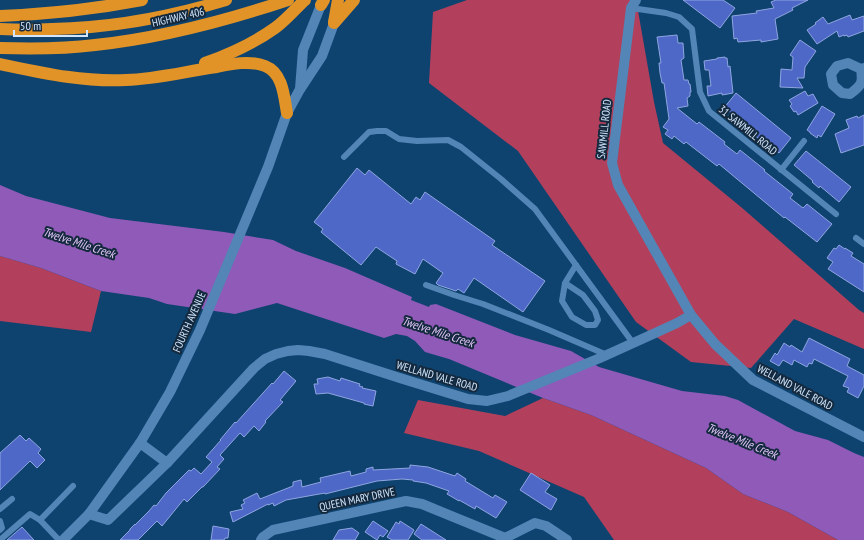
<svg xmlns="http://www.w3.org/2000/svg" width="864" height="540" font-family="'PT Sans Narrow',sans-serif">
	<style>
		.forest { fill: #b2405c }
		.water { fill: #905ab8 }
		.building { fill: #4d68c6; stroke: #8fa5e1 }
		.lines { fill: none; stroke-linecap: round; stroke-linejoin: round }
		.lane { stroke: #5385b6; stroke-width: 6 }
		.street { stroke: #5385b6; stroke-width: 10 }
		.secondary { stroke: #5385b6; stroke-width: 10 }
		.highway { stroke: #e19327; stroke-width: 12 }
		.labels { text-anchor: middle; stroke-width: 4; stroke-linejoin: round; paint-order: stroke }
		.street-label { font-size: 11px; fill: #d2e7fd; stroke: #14293d }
		.water-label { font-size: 12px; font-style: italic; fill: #e0c6f7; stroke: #14293d }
	</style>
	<rect width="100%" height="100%" fill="#0e436f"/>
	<g class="forest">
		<path d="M467,0H637V5L654,102L663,143L741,207L859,310L864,313V349L794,319L751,368L691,362L636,322L518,151L429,83L433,12Z"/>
		<path d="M0,256L41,268L101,291L91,332L0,321Z"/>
		<path d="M543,398L591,415L706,468L743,494L788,512L838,540H614L584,497L479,451L404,433L418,400L505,416Z"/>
	</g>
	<path class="water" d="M0,185L26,196L110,218L224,232L273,240L296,251L345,268L412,297L411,300L429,307L430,305L436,304L515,335L571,351L599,367L682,391L725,396L738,400L795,431L828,440L854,453L864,457V540H838L788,512L743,494L706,468L591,415L543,398L449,359L425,352L415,341L407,336L396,334L384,338L277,303L235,314L167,304L149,298L101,291L41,268L0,256Z"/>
	<g class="building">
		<path d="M683,0H723L735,8L720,28Z"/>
		<path d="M776,0H808L792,8L793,10L775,19L778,39L761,42V40L738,42L737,38L734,39L732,16L757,13L756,11L774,8L771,2Z"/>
		<path d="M850,15L852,20L864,16V31L848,37L847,35L844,36V35L839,37L837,31L817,44L807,30L816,24L815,23L823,17L828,24Z"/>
		<path d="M677,35L678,43H683L684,58L681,60L684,80H688L689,84H690L691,92H690V96L687,98L688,106L677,108L697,124L699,122L725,142L724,144L737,154L740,150L765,170L764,171L793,194L790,198L803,208L807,204L832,224L817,242L785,217L784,218L719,164L717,166L686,142L684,144L674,136L672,139L665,134L668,130L663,127L669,119L664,83H662L660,73L659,63H661L657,37Z"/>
		<path d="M800,40L816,51L805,67L804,78H797L803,88L780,87L781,69L792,70L793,57L790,55Z"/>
		<path d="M725,57V58H727L728,67L730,66L733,93L722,95V93L708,96L707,86H711L709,70H705L704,61L717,59V58Z"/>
		<path d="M805,91L808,96L813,94L818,103L798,115L796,111L794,112L790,106L792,104L789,100Z"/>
		<path d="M736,93L791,138L779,153L760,137L759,139L752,133L753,131L740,120L738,122L731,116L733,114L724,108Z"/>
		<path d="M822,106L835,114L821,137L818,135L817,138L810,133V132L807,130Z"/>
		<path d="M864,115V145L841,153L835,134L849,128L846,120L857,116L858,118Z"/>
		<path d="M806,151L851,187L839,202L820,186L819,188L812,182L813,181L794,165Z"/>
		<path d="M357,168L365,175L369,170L411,204L416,197L420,200L425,192L495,241L492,245L545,281L523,312L474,278L464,293L458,289L456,291L438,285L436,283L443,273L423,259L415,274L396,264L397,261L376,247L361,265L321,232L323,229L314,222Z"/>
		<path d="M839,245L845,249V248L853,253L851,256L864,264V292L828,269L833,262L827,258L834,248L836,249Z"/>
		<path d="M809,338L850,359L847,366L864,375V386L858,398L847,392L849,388L843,386L848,376L814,359L812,364L809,363L807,367L794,360L792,365L783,360L779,366L770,361L775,353L777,355L784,343L790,347L791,345L802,352Z"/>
		<path d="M284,371L296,381L280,400L283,402L265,421L266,422L259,431L254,426L244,437L240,433L220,455L224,459L217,467L220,469L203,487H202L187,502L184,499L162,526L157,521L138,540H120L130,530V529L135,524V525L149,511L154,505L156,506L166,493L189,470L191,471L194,468L201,474L212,462L206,457L221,440H220L235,422L236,423L272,383L273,384Z"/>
		<path d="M328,377L340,381L341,378L360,384L359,386L363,387L362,388L376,391L373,406L364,404V403L328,393L316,394L314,384H318L317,379Z"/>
		<path d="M20,435L26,441L29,438L41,449L38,453L45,460L37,468L30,461L0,490V453Z"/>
		<path d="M410,465L428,467L455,476L457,473L466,479L465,481L493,498L495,495L507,502L496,518L476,506L475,509L459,500V501L447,494L449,491L426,483L413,481V480L402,479L377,481L325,494V493L286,500L274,506L273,503L268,505V504L233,522L230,512L243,509L241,505L245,503L243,500L257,493L260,499L293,486V482L301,480L302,487L321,482L320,478L350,471L351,476L366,472V469L373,467V470L410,468Z"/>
		<path d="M531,473L550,485L545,492L557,499L551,510L520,490Z"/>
		<path d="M373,521L388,531L383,537L380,535L377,540L365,532Z"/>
		<path d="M400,521L414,530L408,540H392L387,537L396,522L399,524Z"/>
		<path d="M421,524L446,540H422L414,534Z"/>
		<path d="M213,526L229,529L228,538H225L224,540H211Z"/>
		<path d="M22,527L34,540H7Z"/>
		<path d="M352,528L359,533L355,540H333L339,530Z"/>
	</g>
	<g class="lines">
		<g class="lane">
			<path d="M631,8L666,13L679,17L692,29L700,92L709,111L836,214"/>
			<path d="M344,157L369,132L377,131H386L399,139L417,141L448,140L461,147L501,179L535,209L633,343"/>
			<path d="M781,170L804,141"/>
			<path d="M856,238L864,244"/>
			<path d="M565,283L583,295L595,311L598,320L595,325H586L572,317L562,301L565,283L576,265"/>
			<path d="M426,285L454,295L483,304L549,330L607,355"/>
			<path d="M0,509L12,499"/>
			<path d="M0,521L2,528L0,530"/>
			<path d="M0,540L30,514L40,520"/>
			<path d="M59,540L40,520L73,486"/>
		</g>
		<g class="street">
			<path d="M636,0L631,8L612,163L618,185L691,315L715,344L753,380L864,437"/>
			<path d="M861,69C863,83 862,85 850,94L842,93L833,85L831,74L837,66L848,63L861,69L864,68"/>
			<path d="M89,514L108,520L167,463L254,368L265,359L276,354L288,351L298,350L309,351L325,354L403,379L468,399L487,401L508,396L600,358L653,334L677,323L691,315"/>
			<path d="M261,540L263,537L273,530L406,501L422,504L505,538"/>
			<path d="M503,540L505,538L535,523L546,526L567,540"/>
		</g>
		<g class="secondary">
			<path d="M300,89L303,50L323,0"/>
			<path d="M140,443L167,463"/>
			<path d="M63,540L89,514L140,443L170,392L200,330L268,167L287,113L299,91L322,56L337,15"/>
		</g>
		<g class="highway">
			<path d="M321,5L324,0"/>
			<path d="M0,16C48,14 95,9 142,0"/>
			<path d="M334,22L338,0"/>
			<path d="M334,23L354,0"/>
			<path d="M0,29C17,30 35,30 52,29C111,28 170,17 226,0"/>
			<path d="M0,48C31,49 63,49 95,45C161,38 225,21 288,0"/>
			<path d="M205,63C230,54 254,43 275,28C286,20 295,9 305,0"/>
			<path d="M0,64C43,73 82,82 126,80C157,79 187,71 217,67C231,64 250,60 265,66C283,73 284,96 287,113"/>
		</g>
	</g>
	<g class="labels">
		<g class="street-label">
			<text transform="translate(178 17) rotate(-13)" y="4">HIGHWAY 406</text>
			<text transform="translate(604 129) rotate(-84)" y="4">SAWMILL ROAD</text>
			<text transform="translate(748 130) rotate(39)" y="4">31 SAWMILL ROAD</text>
			<text transform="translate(189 322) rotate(-66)" y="4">FOURTH AVENUE</text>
			<text transform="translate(437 376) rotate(16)" y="4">WELLAND VALE ROAD</text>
			<text transform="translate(795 387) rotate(28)" y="4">WELLAND VALE ROAD</text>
			<text transform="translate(357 499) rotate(-12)" y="4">QUEEN MARY DRIVE</text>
		</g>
		<g class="water-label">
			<text transform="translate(79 243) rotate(18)" y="4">Twelve Mile Creek</text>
			<text transform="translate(438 332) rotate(18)" y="4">Twelve Mile Creek</text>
			<text transform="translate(742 441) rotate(22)" y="4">Twelve Mile Creek</text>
		</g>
	</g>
	<path d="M14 30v6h73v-6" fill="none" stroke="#d2e7fd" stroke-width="2"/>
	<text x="20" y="30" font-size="12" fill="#d2e7fd" stroke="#14293d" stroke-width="3" paint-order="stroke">50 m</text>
</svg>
